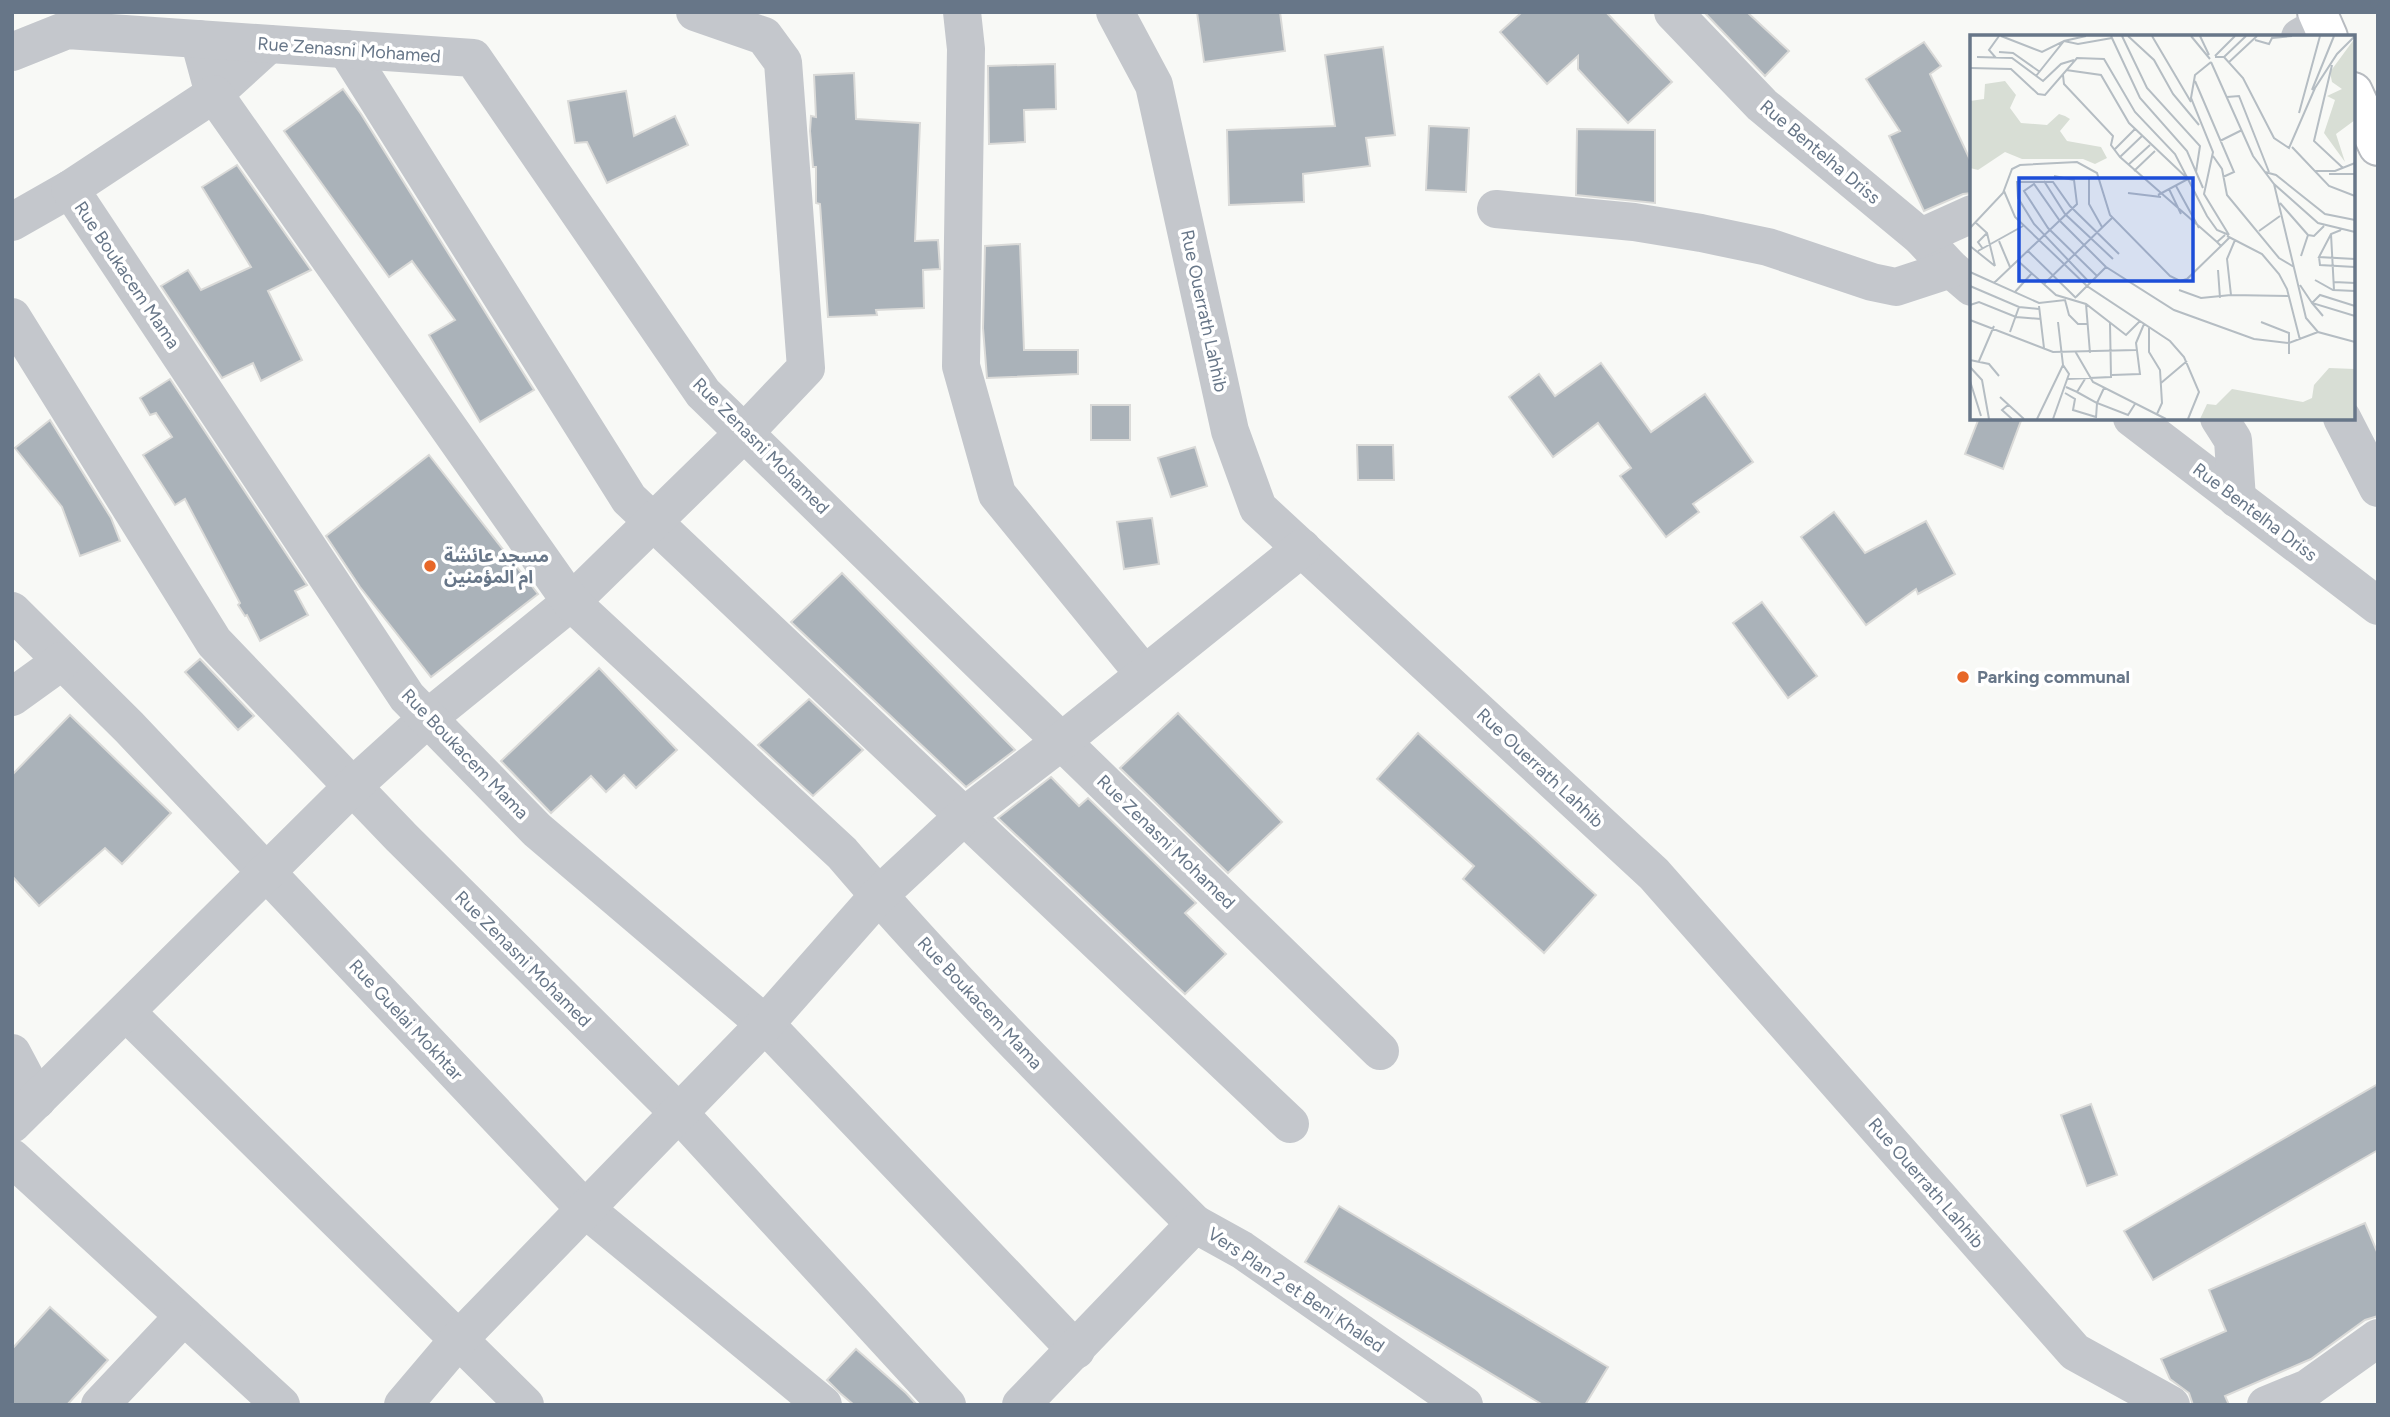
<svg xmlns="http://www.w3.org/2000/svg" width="2390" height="1417" font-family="Figtree,'Noto Sans Arabic',sans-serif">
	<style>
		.building { fill: #aab2b9; stroke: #dadad8; stroke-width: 2 }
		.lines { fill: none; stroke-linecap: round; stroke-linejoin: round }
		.major-casing { stroke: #b7bbc0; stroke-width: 42 }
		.minor { stroke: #c4c7cc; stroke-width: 38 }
		.major { stroke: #fff; stroke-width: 38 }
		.poi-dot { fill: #e76728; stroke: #fff; stroke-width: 2.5 }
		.labels { text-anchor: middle; stroke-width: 7; stroke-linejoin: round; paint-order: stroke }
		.street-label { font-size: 18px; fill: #677688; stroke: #fff }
		.poi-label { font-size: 18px; font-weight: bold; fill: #677688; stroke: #fff; text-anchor: start }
		.inset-road { fill: none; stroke: #b5bdc3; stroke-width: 2 }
		.view { fill: #1d4ed8; fill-opacity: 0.15; stroke: #1d4ed8; stroke-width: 3.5 }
		.inset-edge { fill: none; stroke: #677688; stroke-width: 3.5 }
	</style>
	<rect width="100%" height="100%" fill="#f8f9f6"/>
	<g class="building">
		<path d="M1197,12H1280L1285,51L1204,62Z"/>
		<path d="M1522,12H1606L1672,82L1628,123L1578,69V56L1547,84L1500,32Z"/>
		<path d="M1704,12H1747L1789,51L1765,76Z"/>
		<path d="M1924,42L1941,66L1930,74L1972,164V193L1963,194L1924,211L1889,136L1900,131L1866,79Z"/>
		<path d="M1383,47L1395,135L1366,138L1370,166L1303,174L1304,202L1229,205L1227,130L1335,126L1325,55Z"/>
		<path d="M1055,64L1056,109L1024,110L1025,142L989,144L988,66Z"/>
		<path d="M854,73L856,119L920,123L915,241L938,240L940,269L923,270L924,308L876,310L877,315L828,317L820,204L816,203V167H813L810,131L811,116L816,117L814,75Z"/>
		<path d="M343,89L361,114L534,390L480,422L429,335L455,320L412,261L389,277L284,131Z"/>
		<path d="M626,91L634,136L675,116L688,145L607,183L587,142L575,143L568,101Z"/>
		<path d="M1429,126L1469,128L1466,192L1426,190Z"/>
		<path d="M1577,129L1655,130V203L1576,195Z"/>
		<path d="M237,165L311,270L268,291L302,360L261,381L253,363L222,378L161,286L188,270L201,290L251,267L202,187Z"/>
		<path d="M1020,244L1024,350H1078V374L987,378L983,328L985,246Z"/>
		<path d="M1601,363L1651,432L1705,394L1753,462L1693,504L1699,512L1666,537L1620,476L1631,468L1598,423L1553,457L1509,397L1539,374L1555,396Z"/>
		<path d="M170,379L307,585L295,591L308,615L260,641L247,615L245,616L238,605L240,603L185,499L175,505L143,455L172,437L156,413L150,415L140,398Z"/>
		<rect x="1091" y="405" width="39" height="35"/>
		<path d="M1979,418H2022L2003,469L1965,454Z"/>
		<path d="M50,420L111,518L120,541L80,556L62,507L15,448Z"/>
		<path d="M1357,445H1393L1394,480H1358Z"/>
		<path d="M1195,447L1207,486L1171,497L1158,458Z"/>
		<path d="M429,455L538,594L431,677L360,587L326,536Z"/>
		<path d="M1834,512L1865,553L1926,521L1955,574L1918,594L1916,589L1866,625L1801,537Z"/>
		<path d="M1152,518L1159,564L1124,569L1117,522Z"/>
		<path d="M842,573L1015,750L966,787L791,622Z"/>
		<path d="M1762,602L1817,676L1788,698L1733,623Z"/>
		<path d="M200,659L254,716L238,730L185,672Z"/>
		<path d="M599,668L677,750L636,788L624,775L606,792L591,776L551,813L501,761Z"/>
		<path d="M809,699L863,750L813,796L758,745Z"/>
		<path d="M1178,713L1282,822L1228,873L1120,768Z"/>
		<path d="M70,715L171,813L122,864L105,848L39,906L12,876V775Z"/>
		<path d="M1418,733L1596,895L1544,953L1463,879L1474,866L1377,779Z"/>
		<path d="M1051,777L1079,806L1088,798L1196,903L1185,913L1226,954L1185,994L998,818Z"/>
		<path d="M2378,1084V1150L2153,1280L2124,1231Z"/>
		<path d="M2091,1104L2117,1175L2087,1186L2061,1115Z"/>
		<path d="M1339,1206L1608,1367L1585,1405H1543L1305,1262Z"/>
		<path d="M2365,1223L2378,1254V1316L2365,1320L2311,1359L2225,1396L2229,1405H2193L2189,1393L2170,1379L2161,1359L2226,1331L2209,1290Z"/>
		<path d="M50,1307L108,1360L67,1405H12V1349Z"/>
		<path d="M856,1349L906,1393L917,1405H854L840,1393L827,1380Z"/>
	</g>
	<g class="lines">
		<defs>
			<g id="major">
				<path d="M2317,12L2328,37"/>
				<path d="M2353,92L2378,146"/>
			</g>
		</defs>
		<use href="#major" class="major-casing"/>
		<g class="minor">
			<path d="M962,12L966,49L961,366L997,494L1144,674"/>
			<path d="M1115,12L1154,85L1230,431L1258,508L1654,874L2075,1352L2171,1405"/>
			<path d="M1673,12L1762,105L1921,237L1951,269L1972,287"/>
			<path d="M2300,37L2323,24"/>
			<path d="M199,39L214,94L269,44"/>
			<path d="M346,49L629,499L1290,1124"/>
			<path d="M12,52L67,30L473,58L703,393L1380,1051"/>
			<path d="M1496,209L1634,222L1701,233L1768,247L1872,282L1896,287L1951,269"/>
			<path d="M12,222L70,189"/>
			<path d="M1921,237L1972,214"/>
			<path d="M12,317L214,642L401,837L678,1112L947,1405"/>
			<path d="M2132,418L2378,606"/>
			<path d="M2219,418L2233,440L2237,499"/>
			<path d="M2342,418L2378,488"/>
			<path d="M12,611L129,727L584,1208L823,1405"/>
			<path d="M12,697L62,661"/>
			<path d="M126,1012L525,1405"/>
			<path d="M12,1053L37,1100"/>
			<path d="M12,1124L352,787L428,718L571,602L744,433L806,368L783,62L764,36L695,12"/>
			<path d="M12,1158L281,1405"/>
			<path d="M1076,1350L765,1024L537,830L407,697L70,189L214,94L571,602L842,853C953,983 1075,1104 1195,1224"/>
			<path d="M100,1405L184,1316"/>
			<path d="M403,1405L459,1339L765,1024L878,896L964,816L1062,741L1302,548"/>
			<path d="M1021,1405L1195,1224L1242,1250L1464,1405"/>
			<path d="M2266,1405L2308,1388L2378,1338"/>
		</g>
		<use href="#major" class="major"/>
	</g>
	<g class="poi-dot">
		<circle cx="430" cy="566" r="7"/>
		<circle cx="1963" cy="677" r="7"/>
	</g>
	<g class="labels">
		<g class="street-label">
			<text transform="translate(349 50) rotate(4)" y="6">Rue Zenasni Mohamed</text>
			<text transform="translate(1820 152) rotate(40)" y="6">Rue Bentelha Driss</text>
			<text transform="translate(127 275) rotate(56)" y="6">Rue Boukacem Mama</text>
			<text transform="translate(1204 311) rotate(78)" y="6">Rue Ouerrath Lahhib</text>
			<text transform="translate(761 446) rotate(45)" y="6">Rue Zenasni Mohamed</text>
			<text transform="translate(2255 512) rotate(37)" y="6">Rue Bentelha Driss</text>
			<text transform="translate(465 754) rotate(46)" y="6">Rue Boukacem Mama</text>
			<text transform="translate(1540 768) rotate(43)" y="6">Rue Ouerrath Lahhib</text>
			<text transform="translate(1166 842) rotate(44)" y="6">Rue Zenasni Mohamed</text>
			<text transform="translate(523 959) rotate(45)" y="6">Rue Zenasni Mohamed</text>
			<text transform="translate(980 1003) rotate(47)" y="6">Rue Boukacem Mama</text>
			<text transform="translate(406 1020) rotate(47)" y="6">Rue Guelai Mokhtar</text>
			<text transform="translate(1926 1183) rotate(49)" y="6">Rue Ouerrath Lahhib</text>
			<text transform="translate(1296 1290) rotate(34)" y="6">Vers Plan 2 et Beni Khaled</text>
		</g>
		<g class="poi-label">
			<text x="444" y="562">مسجد عائشة<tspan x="444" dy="21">ام المؤمنين</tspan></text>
			<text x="1977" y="683">Parking communal</text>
		</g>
	</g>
	<g transform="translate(1970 35)">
		<rect width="385" height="385" fill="#f8f9f6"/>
		<path d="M385,3V85L366,99L375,127L354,98L365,65L357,61L372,54L362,47L360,37ZM35,46L46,60L40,73L51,88L77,90L89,79L95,81L100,84L90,96L97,106L131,112L137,123L125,129L113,124H52L35,117L8,135L0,133V66L14,64L15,49ZM359,333L385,334V384H230L237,369L246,370L262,354L333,367L342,363L344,350Z" fill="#d8ded5"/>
		<path class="inset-road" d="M31,1L72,17L94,6L108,9L142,3M141,1L170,63L217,116L233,153M152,1L177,53L230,111L226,137M158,1L184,25L203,59L229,90M182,1L221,67M221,1L240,24M230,1L239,20M285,5L299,9L302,3L322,1M29,17L43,18L70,37M245,21L265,1M7,22L42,23L73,46L91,29L104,25M245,22H254L273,43L304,103L319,113L345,53L367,19L385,1M254,22L276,1M26,23L19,15L29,1M241,27L283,121L304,149L348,188L385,197M241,27L225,40L221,63L243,117L234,159L259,200M258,28L287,1M362,30L344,106L373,133M0,33L41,34L68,59L75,60L107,23L134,24L165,77L205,119L237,181L247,195L259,200M96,35L131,40L159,88L218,144L188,160M93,40L94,49L143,101L141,110L150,122L247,207M66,41L94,6L116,1M225,46L264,137L253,142M342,55L364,1M257,62L269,61L299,137M329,78L350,1M250,106L272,95M322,112L359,151L385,161M144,115L165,94M243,121L252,134L257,160L309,223L324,232M150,122L172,101M158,130L180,110M164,136L185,116M345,136H365L385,128M295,137L306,140L355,179L385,185M359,139H385M119,142V169L132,192M74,146L95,179L143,224M304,149L336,283L348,297L385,307M206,151L229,193M199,154L211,179M34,156L45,182L117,251L106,262M158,158L191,162M310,168L338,200L344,201L354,191M5,187L17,198L25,231M0,193L33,158L42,134L50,130L107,127L127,138L140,180L200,241L210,246L217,244L251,211M371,195L361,199L349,222L385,224M289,196L310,181M361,199L364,255M255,200L247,207L251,211L259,203M257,201L292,219L309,239L317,254L330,305M265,205L257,224L261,260L319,261M29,206L40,232M0,211L25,231M13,214L8,207L17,198M8,216L53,191M58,216L106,263M149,219L100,171L83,147H47L48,163L64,189L120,248L117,251L200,306L214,322L229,357L218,384M331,221L338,200M349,222L350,230L385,232M48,226L86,260L116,269L156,300L170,286M248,235L250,263M0,237L69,268L95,265L99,280L108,289H118M127,241L78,193L54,156L64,149L90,186L136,232M345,245L363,255L385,256M364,247L385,248M24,248L107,169L104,145L84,141M120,248L136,232L204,275L284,304L319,308L348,297M74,249L143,182M330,250L342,268L385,281M0,251L49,272L69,274M209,255L231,263L261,260M45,257L62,238M116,269L120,318M0,270L9,267L46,282L71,284M69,271L74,313M353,281L342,268L350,260L385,271M0,285L83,317L166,315M291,287L319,298V319M179,292V317L190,335L192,368L187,379M40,297L49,272M105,316L123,347L196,384M0,325L19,329L29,341M9,326L24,291M0,332L12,345L19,384M142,340L170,339L166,308L174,289M97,344L141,342L140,288M0,346L11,381M191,348L217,326M96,352L107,357L115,344M134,353L127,368L158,380L165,369M107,357L127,368L126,383M95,358L105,364L103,375L126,382M30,362L54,384M38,370L32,375L42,384M67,384L93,330L88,287M83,384L99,339L93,330"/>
		<path class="view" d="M49,143H223V246H49Z"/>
		<rect width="385" height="385" class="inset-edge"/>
	</g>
	<rect width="2390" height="1417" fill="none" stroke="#677688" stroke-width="28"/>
</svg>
